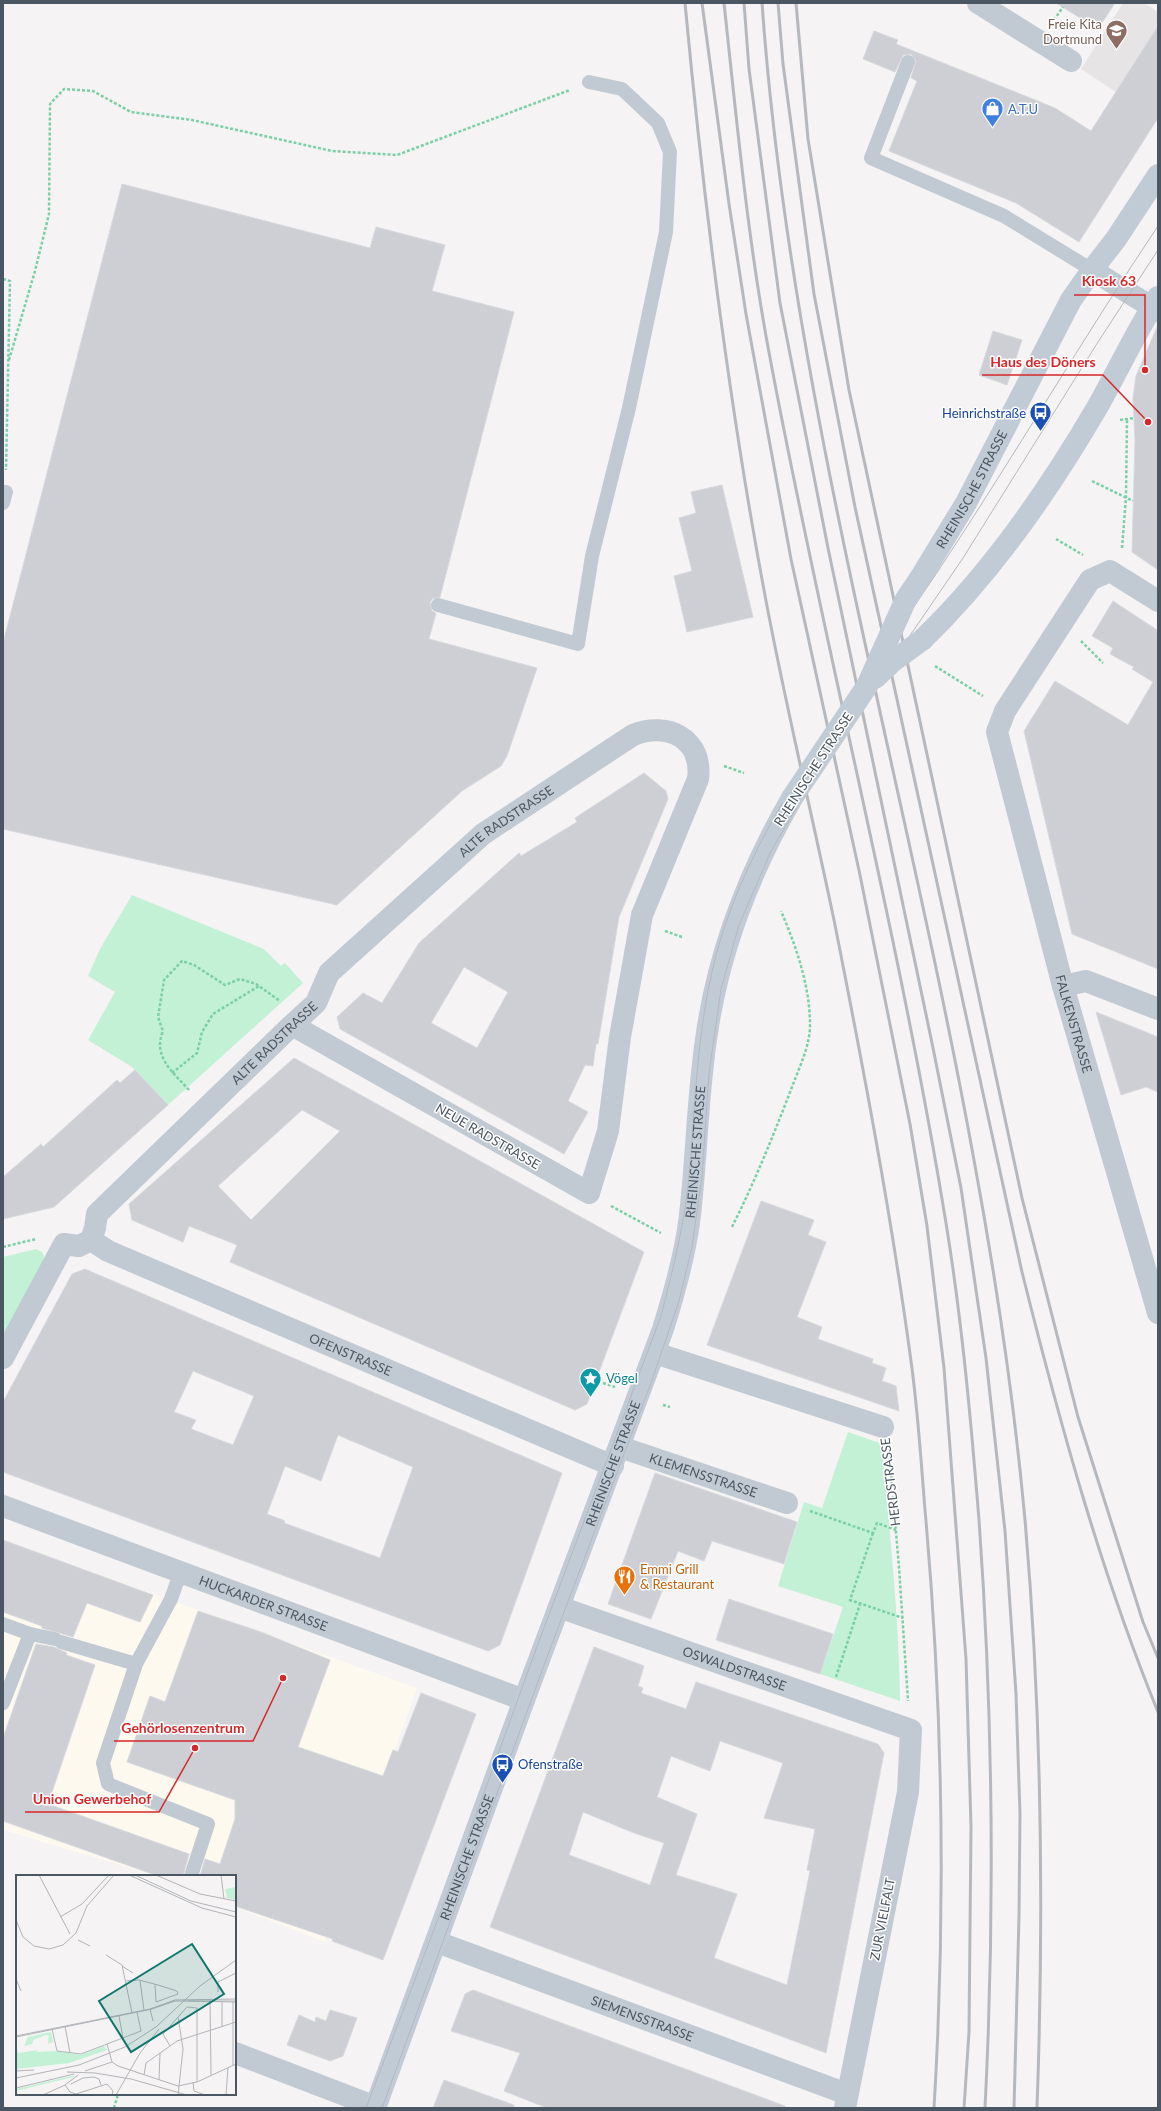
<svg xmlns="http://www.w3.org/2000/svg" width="1161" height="2111" font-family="Lato,sans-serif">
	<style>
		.commercial { fill: #fdf9ef }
		.education { fill: #e6e4e5 }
		.green { fill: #c3f1d5 }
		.building { fill: #cdcfd5; stroke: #d7d9de; fill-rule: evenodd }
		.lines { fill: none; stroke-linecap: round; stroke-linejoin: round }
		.path { stroke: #7ad0a6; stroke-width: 2.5; stroke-dasharray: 3 2; stroke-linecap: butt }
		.lane { stroke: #c1cad2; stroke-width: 14 }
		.street { stroke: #c1cad2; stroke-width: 22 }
		.secondary { stroke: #c1cbd6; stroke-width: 22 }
		.tram { stroke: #b5b8bd; stroke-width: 1 }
		.rail { stroke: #b5b8bd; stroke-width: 3 }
		.secondary-bridge { stroke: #c1cbd6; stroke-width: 22 }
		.labels { text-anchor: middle; stroke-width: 3; stroke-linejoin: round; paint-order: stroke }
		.education-label { font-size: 13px; fill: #785e54; stroke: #fff; text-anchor: end }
		.shop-label { font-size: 13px; fill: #366cbe; stroke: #fff; text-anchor: start }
		.transit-label { font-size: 13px; fill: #164399; stroke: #fff; text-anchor: end }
		.street-label { font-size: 13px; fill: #4a5661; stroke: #fff }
		.culture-label { font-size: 13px; fill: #0d838f; stroke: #fff; text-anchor: start }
		.food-label { font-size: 13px; fill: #c56008; stroke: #fff; text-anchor: start }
		.inset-road { fill: none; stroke: #b1b4b9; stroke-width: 1 }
		.view { fill: #0f766e; fill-opacity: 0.15; stroke: #0f766e; stroke-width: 2 }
		.inset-edge { fill: none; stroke: #4a5661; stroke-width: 2 }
		.leader { fill: none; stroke: #d62828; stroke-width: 1.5 }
		.callout-dot { fill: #d62828; stroke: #fff; stroke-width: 1.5 }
		.callout-label { font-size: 14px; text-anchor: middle; font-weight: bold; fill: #d62828; stroke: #fff; stroke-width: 3; stroke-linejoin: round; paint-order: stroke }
	</style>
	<rect width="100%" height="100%" fill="#f5f3f3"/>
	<path class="commercial" d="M3,1540L417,1688L325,1942L235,1907V1876H157L3,1830Z"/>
	<path class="education" d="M1123,3H1144L1158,12V55L1145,47L1116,92L1081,69Z"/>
	<g class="green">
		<path d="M132,895L264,949L281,966L285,963L303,983L168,1105L132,1067L88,1040L115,992L88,976L100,949Z"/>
		<path d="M36,1249L42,1252L44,1256L42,1268L3,1340V1257Z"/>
		<path d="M848,1432L882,1444C889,1529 899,1615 900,1701L820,1674L843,1607L778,1586L804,1502L822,1508Z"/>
	</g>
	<g class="building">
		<path d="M1056,3H1115L1098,29Z"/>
		<path d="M1158,26V118L1079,242L1016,203L889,151L917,81L911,78L916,61L911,54L903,55L895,72L863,59L874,31L898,40L896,44L1055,108L1091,131Z"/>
		<path d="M122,184L370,248L376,227L445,245L432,291L514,312L440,597L432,599L430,603L432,611L436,613L429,639L537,668L507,756L501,766L462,791L337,905L3,829V643Z"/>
		<path d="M1158,325V570L1132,552L1135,440L1133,398L1136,376Z"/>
		<path d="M993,331L1022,340L1007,385L979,375Z"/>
		<path d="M722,485L753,617L687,632L674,576L692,571L679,518L696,513L691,492Z"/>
		<path d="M1113,601L1157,630L1158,628V969L1072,934L1024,731L1055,681L1128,725L1153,682L1132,669L1134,667L1110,654L1113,648L1092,636Z"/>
		<path d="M644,773L666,791L668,799L619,917L598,1044H596L593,1066L585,1065L568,1101L588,1112L564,1154L340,1029L337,1017L363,993L382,1003L419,943L519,853L521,856L577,822L575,818ZM464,967L508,992L477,1048L431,1023Z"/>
		<path d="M1096,1012L1158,1037V1092L1146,1087L1121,1095Z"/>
		<path d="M294,1058L644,1252L587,1404L575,1410L230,1262L237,1245L189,1226L183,1242L132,1220L129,1204ZM302,1110L340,1131L251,1220L218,1186Z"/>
		<path d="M135,1070L168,1105L54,1207L3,1219V1177L41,1144L43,1147L117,1080L120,1083Z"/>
		<path d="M761,1201L814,1220L808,1235L826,1242L797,1317L822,1327L818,1339L873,1359L872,1363L886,1368L882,1381L896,1386L899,1411L707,1345Z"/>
		<path d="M85,1269L562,1473L500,1645L488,1651L3,1472V1402L72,1274ZM193,1371L254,1396L233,1445L191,1429L196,1420L174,1412ZM338,1435L413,1467L380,1558L284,1523L285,1521L267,1514L285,1466L321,1481Z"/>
		<path d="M655,1473L797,1522L784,1564L712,1541L704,1561L678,1551L651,1619L608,1604Z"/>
		<path d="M3,1540L153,1595L140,1622L87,1603L73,1637L42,1628V1626L3,1612Z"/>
		<path d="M729,1599L833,1634L820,1674L716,1640Z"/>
		<path d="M198,1611L261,1632L330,1660L298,1747L383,1776L393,1750L398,1752L421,1693L476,1714L383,1960L332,1941L333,1939L235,1906V1876H200L205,1859L220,1864L235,1819V1800L127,1762L150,1696L165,1702Z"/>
		<path d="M36,1644L54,1647L67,1653L66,1655L95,1665L48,1804L189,1854L183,1876H158L3,1821V1738Z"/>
		<path d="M594,1647L644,1666L638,1686L643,1688L641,1693L686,1709L696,1682L878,1744L884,1753L826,2053L490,1927ZM720,1741L783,1763L764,1818L815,1829L807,1870L810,1871L787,1985L714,1958L737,1894L676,1875L697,1814L657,1797L671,1756L710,1771ZM583,1812L634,1833L664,1843L650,1885L569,1855Z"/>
		<path d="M473,1990L785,2106V2108H547L504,2091L520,2053L451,2031L465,1994Z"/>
		<path d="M330,2010L357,2018L343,2056L330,2061L287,2045L299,2015L315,2022L316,2017L326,2021Z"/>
		<path d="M444,2080L514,2105V2108H433Z"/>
	</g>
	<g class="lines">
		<g class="path">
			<path d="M1054,20L1063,7"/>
			<path d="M3,279L10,281L6,470"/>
			<path d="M9,360L35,271L49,214L50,104L64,89L93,91L131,112L192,120L332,151L397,155L570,90"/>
			<path d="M1120,420L1134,418"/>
			<path d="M1092,481L1133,501"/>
			<path d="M1056,539L1083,555"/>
			<path d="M1122,548L1126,497L1127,419"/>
			<path d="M1081,641L1103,663"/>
			<path d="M935,666L983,696"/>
			<path d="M724,766L744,773"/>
			<path d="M665,931L682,937"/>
			<path d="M172,1073L197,1053L202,1032L213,1014L259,986"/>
			<path d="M189,1090C174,1073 152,1057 163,1031L158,1017L164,980L182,961L194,965L225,985L240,979L256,984L280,1001"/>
			<path d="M611,1206L661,1233"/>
			<path d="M732,1227C755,1181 774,1134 792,1087C799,1068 810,1046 810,1025C810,986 796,946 781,911"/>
			<path d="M3,1247L36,1239"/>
			<path d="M603,1383L615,1387"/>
			<path d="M663,1405L670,1407"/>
			<path d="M889,1451L899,1567L908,1701"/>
			<path d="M810,1511L873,1533L877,1523L896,1530"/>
			<path d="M873,1533L850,1600L903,1618"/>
			<path d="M836,1677L860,1604"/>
			<path d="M114,2108L118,2094"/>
		</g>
		<g class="lane">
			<path d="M908,62L871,158L1004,216L1092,270"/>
			<path d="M3,492H6L3,503"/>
			<path d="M438,605L578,644L592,556L629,408L666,232L670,152L658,123L622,89L589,82"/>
			<path d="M181,1571L171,1599L136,1664L103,1763L108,1784L208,1824L191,1876"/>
			<path d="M3,1624L30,1634L55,1639"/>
			<path d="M61,1642L136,1664"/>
			<path d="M3,1703L30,1634"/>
		</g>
		<g class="street">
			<path d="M978,3L1071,61"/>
			<path d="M1092,270L1158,311"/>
			<path id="s1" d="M1158,601L1110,571L1090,580L1005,711L997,732L1063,986L1158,1313"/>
			<path d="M1063,986L1086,981L1158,1009"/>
			<path id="s2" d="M91,1240L108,1251L613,1466"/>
			<path d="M655,1353L883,1427"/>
			<path id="s3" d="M3,1358L64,1244L79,1246L91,1240L95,1228L97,1214L292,1025L316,1003L329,973L483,834L633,735C668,721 703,739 698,779L642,915L620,1037L608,1131L589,1193L292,1025"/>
			<path id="s4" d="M620,1447L787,1503"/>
			<path id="s5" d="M3,1506L524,1700"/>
			<path id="s6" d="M559,1607L911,1730L908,1792L845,2108"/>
			<path id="s7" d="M437,1942L847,2094"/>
			<path d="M235,2053L376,2107"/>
		</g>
		<g class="secondary">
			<path id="s8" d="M919,580L966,503L1071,300L1092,270L1116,239L1158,175"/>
			<path d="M922,640C992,573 1049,490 1098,406C1118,370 1136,332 1158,297"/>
			<path id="s9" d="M375,2108L524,1700L663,1329C674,1294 684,1259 689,1223C697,1160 697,1096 707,1033C719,950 750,871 792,798"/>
		</g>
		<g class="tram">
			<path d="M366,2108L446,1898L535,1652L661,1316C674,1266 686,1217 690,1166C696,1089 698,1016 720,941C748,850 794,782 847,704C878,659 910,613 940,568C1015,455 1083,338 1158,226"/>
			<path d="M382,2108L547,1657L651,1383L679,1301L692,1247L702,1176L709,1073L721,989L739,925L771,851L821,766L963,558L1098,342L1158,250"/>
		</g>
		<g class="rail">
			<path d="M685,3C704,205 729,407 767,606C787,711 812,815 834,920C863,1066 891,1213 911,1361C918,1411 921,1461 925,1510C943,1709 946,1909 934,2108"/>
			<path d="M702,3L729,204L746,314L791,559L860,875L910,1124L927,1226L944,1368L966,1659L971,1826L969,2032L964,2108"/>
			<path d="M724,3C737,123 748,244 771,363C825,651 899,934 946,1223C962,1321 971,1421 979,1520C993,1716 995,1912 985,2108"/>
			<path d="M744,3L749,69L780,303L828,548L932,1043L961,1188L986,1358L1005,1531L1016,1694L1020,1814L1019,1916L1014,2108"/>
			<path d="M762,3C790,396 904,774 974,1160C996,1279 1014,1399 1025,1520C1042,1715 1044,1912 1037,2108"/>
			<path d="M778,3L783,64L814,294L855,507L1022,1272C1059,1420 1100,1570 1158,1712"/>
			<path d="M796,3L808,139L849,390L1022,1198L1078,1417L1143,1622L1158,1658"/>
		</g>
		<g class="secondary-bridge">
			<path d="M875,678L892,662L922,640"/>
			<path d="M792,798L867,686L906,599L919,580"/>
		</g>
	</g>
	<defs>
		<symbol id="school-pin" viewBox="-11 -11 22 30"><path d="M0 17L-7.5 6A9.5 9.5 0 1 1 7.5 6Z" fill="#8d6e63" stroke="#fff"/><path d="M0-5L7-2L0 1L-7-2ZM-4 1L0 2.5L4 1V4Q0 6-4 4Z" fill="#fff"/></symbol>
		<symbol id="shop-pin" viewBox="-11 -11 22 30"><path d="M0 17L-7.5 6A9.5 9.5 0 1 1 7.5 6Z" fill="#3f7fe0" stroke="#fff"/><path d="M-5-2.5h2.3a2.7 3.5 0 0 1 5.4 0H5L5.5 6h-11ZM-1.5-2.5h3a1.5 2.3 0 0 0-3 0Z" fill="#fff"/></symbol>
		<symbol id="bus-pin" viewBox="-11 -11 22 30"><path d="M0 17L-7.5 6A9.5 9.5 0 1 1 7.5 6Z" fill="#1a4fb4" stroke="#fff"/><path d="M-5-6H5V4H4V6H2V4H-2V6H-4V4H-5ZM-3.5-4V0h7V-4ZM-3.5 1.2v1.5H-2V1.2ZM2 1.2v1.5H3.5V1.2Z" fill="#fff"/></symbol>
		<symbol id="sight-pin" viewBox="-11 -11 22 30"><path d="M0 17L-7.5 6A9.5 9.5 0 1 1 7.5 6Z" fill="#0f9aa8" stroke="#fff"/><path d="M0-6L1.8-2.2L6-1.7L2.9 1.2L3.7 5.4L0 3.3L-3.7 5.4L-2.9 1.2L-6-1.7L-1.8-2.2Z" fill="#fff"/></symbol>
		<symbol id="restaurant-pin" viewBox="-11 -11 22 30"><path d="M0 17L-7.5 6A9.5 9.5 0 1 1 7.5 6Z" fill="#e8710a" stroke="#fff"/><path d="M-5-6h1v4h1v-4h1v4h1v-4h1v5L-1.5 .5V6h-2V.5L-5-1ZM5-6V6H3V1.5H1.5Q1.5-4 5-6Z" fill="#fff"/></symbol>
	</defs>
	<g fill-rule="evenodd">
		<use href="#school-pin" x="1104" y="18" width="25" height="34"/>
		<use href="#shop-pin" x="980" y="96" width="25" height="34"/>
		<use href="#bus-pin" x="1028" y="400" width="25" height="34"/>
		<use href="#sight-pin" x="578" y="1366" width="25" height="34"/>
		<use href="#restaurant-pin" x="612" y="1564" width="25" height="34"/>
		<use href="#bus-pin" x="490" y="1752" width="25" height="34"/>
	</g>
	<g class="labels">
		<g class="education-label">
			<text x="1102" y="29">Freie Kita<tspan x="1102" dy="15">Dortmund</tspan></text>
		</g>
		<g class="shop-label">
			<text x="1008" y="114">A.T.U</text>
		</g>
		<g class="transit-label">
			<text x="1026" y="418">Heinrichstraße</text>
			<text x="518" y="1769" text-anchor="start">Ofenstraße</text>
		</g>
		<g class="street-label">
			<text dy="5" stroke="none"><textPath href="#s8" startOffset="105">RHEINISCHE STRASSE</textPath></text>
			<text transform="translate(813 769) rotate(-57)" y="5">RHEINISCHE STRASSE</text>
			<text dy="5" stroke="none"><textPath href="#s3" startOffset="755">ALTE RADSTRASSE</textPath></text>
			<text dy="5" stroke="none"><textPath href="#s1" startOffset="559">FALKENSTRASSE</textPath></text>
			<text dy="5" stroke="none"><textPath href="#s3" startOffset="431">ALTE RADSTRASSE</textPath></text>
			<text transform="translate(488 1136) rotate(30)" y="5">NEUE RADSTRASSE</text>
			<text dy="5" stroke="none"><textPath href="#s9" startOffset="1011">RHEINISCHE STRASSE</textPath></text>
			<text dy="5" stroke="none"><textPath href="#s2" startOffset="284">OFENSTRASSE</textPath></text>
			<text dy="5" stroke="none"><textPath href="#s9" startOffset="687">RHEINISCHE STRASSE</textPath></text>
			<text dy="5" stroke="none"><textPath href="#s4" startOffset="88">KLEMENSSTRASSE</textPath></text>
			<text transform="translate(890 1482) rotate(-97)" y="5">HERDSTRASSE</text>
			<text dy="5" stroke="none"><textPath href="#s5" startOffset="278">HUCKARDER STRASSE</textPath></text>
			<text dy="5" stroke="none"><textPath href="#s6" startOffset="186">OSWALDSTRASSE</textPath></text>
			<text dy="5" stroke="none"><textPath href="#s9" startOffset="267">RHEINISCHE STRASSE</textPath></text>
			<text transform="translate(882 1919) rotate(-79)" y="5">ZUR VIELFALT</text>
			<text dy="5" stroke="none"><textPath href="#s7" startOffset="219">SIEMENSSTRASSE</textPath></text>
		</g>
		<g class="culture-label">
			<text x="606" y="1383">Vögel</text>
		</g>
		<g class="food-label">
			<text x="640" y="1574">Emmi Grill<tspan x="640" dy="15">&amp; Restaurant</tspan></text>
		</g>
	</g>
	<g transform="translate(16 1875)">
		<rect width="220" height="220" fill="#f5f3f3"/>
		<path d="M35,157L37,167L32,169L33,160H30L17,165L16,169L8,171L12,162ZM0,167L2,178L22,175L19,177L41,176L65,180L88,171L91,175L53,188L0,194ZM60,200L52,206L57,202L0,216V214Z" fill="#c3f1d5"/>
		<path d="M220,12V25L211,23L209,14Z" fill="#c3f1d5"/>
		<path class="inset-road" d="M23,0L54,59M113,0L186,33L220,42M119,0L175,26L220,37M140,0L184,19L220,26M205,0L208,24M44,42L66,29L93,0M0,45L7,62L18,71L33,74L47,70L60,58L71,31L98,0M62,65L74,71M90,80L106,90L116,138M106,91L117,98M0,104L5,116M109,106L123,105L142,110L161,116L162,119L140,127L139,109M124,106L128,135M202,117V107L220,98M194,125L195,200M172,126L220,127M206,127V151M134,134L137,146M103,141L107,163M162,142L167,174L162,220M49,151L54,178M36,154L41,176L65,179L125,156L121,137M0,161L134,134L159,125L220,124M0,162L136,134L159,126H220M91,169L96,187L102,191L162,211L181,207L220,189M154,171L147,159L171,132L181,133V207M217,190V127M0,196L18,195M69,196L96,187M51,197L79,198L115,204L171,220M128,200L130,188L161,166L220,147M0,203L63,190L109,172L140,152L184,111L220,85M143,205L144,178M177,207L178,216L189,220M55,209L67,203L78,202L83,204L85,210M49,210L54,217L60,219L91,209L97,216L96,220M0,213L58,199M27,220L49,210L62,200M100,220L124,178L143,154M210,220L212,193"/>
		<path class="view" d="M176,69L208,119L115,177L83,126Z"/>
		<rect width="220" height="220" class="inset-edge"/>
	</g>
	<path class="leader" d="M1145 370L1145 295H1074M1148 422L1103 375H982M283 1678L253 1741H114M195 1748L159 1812H25"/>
	<g class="callout-dot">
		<circle cx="1145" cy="370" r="4"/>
		<circle cx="1148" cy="422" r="4"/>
		<circle cx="283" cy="1678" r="4"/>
		<circle cx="195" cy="1748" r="4"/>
	</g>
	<g class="callout-label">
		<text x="1109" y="286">Kiosk 63</text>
		<text x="1043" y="367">Haus des Döners</text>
		<text x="183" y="1733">Gehörlosenzentrum</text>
		<text x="92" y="1804">Union Gewerbehof</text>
	</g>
	<rect width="1161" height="2111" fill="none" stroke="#4a5661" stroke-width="8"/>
</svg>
